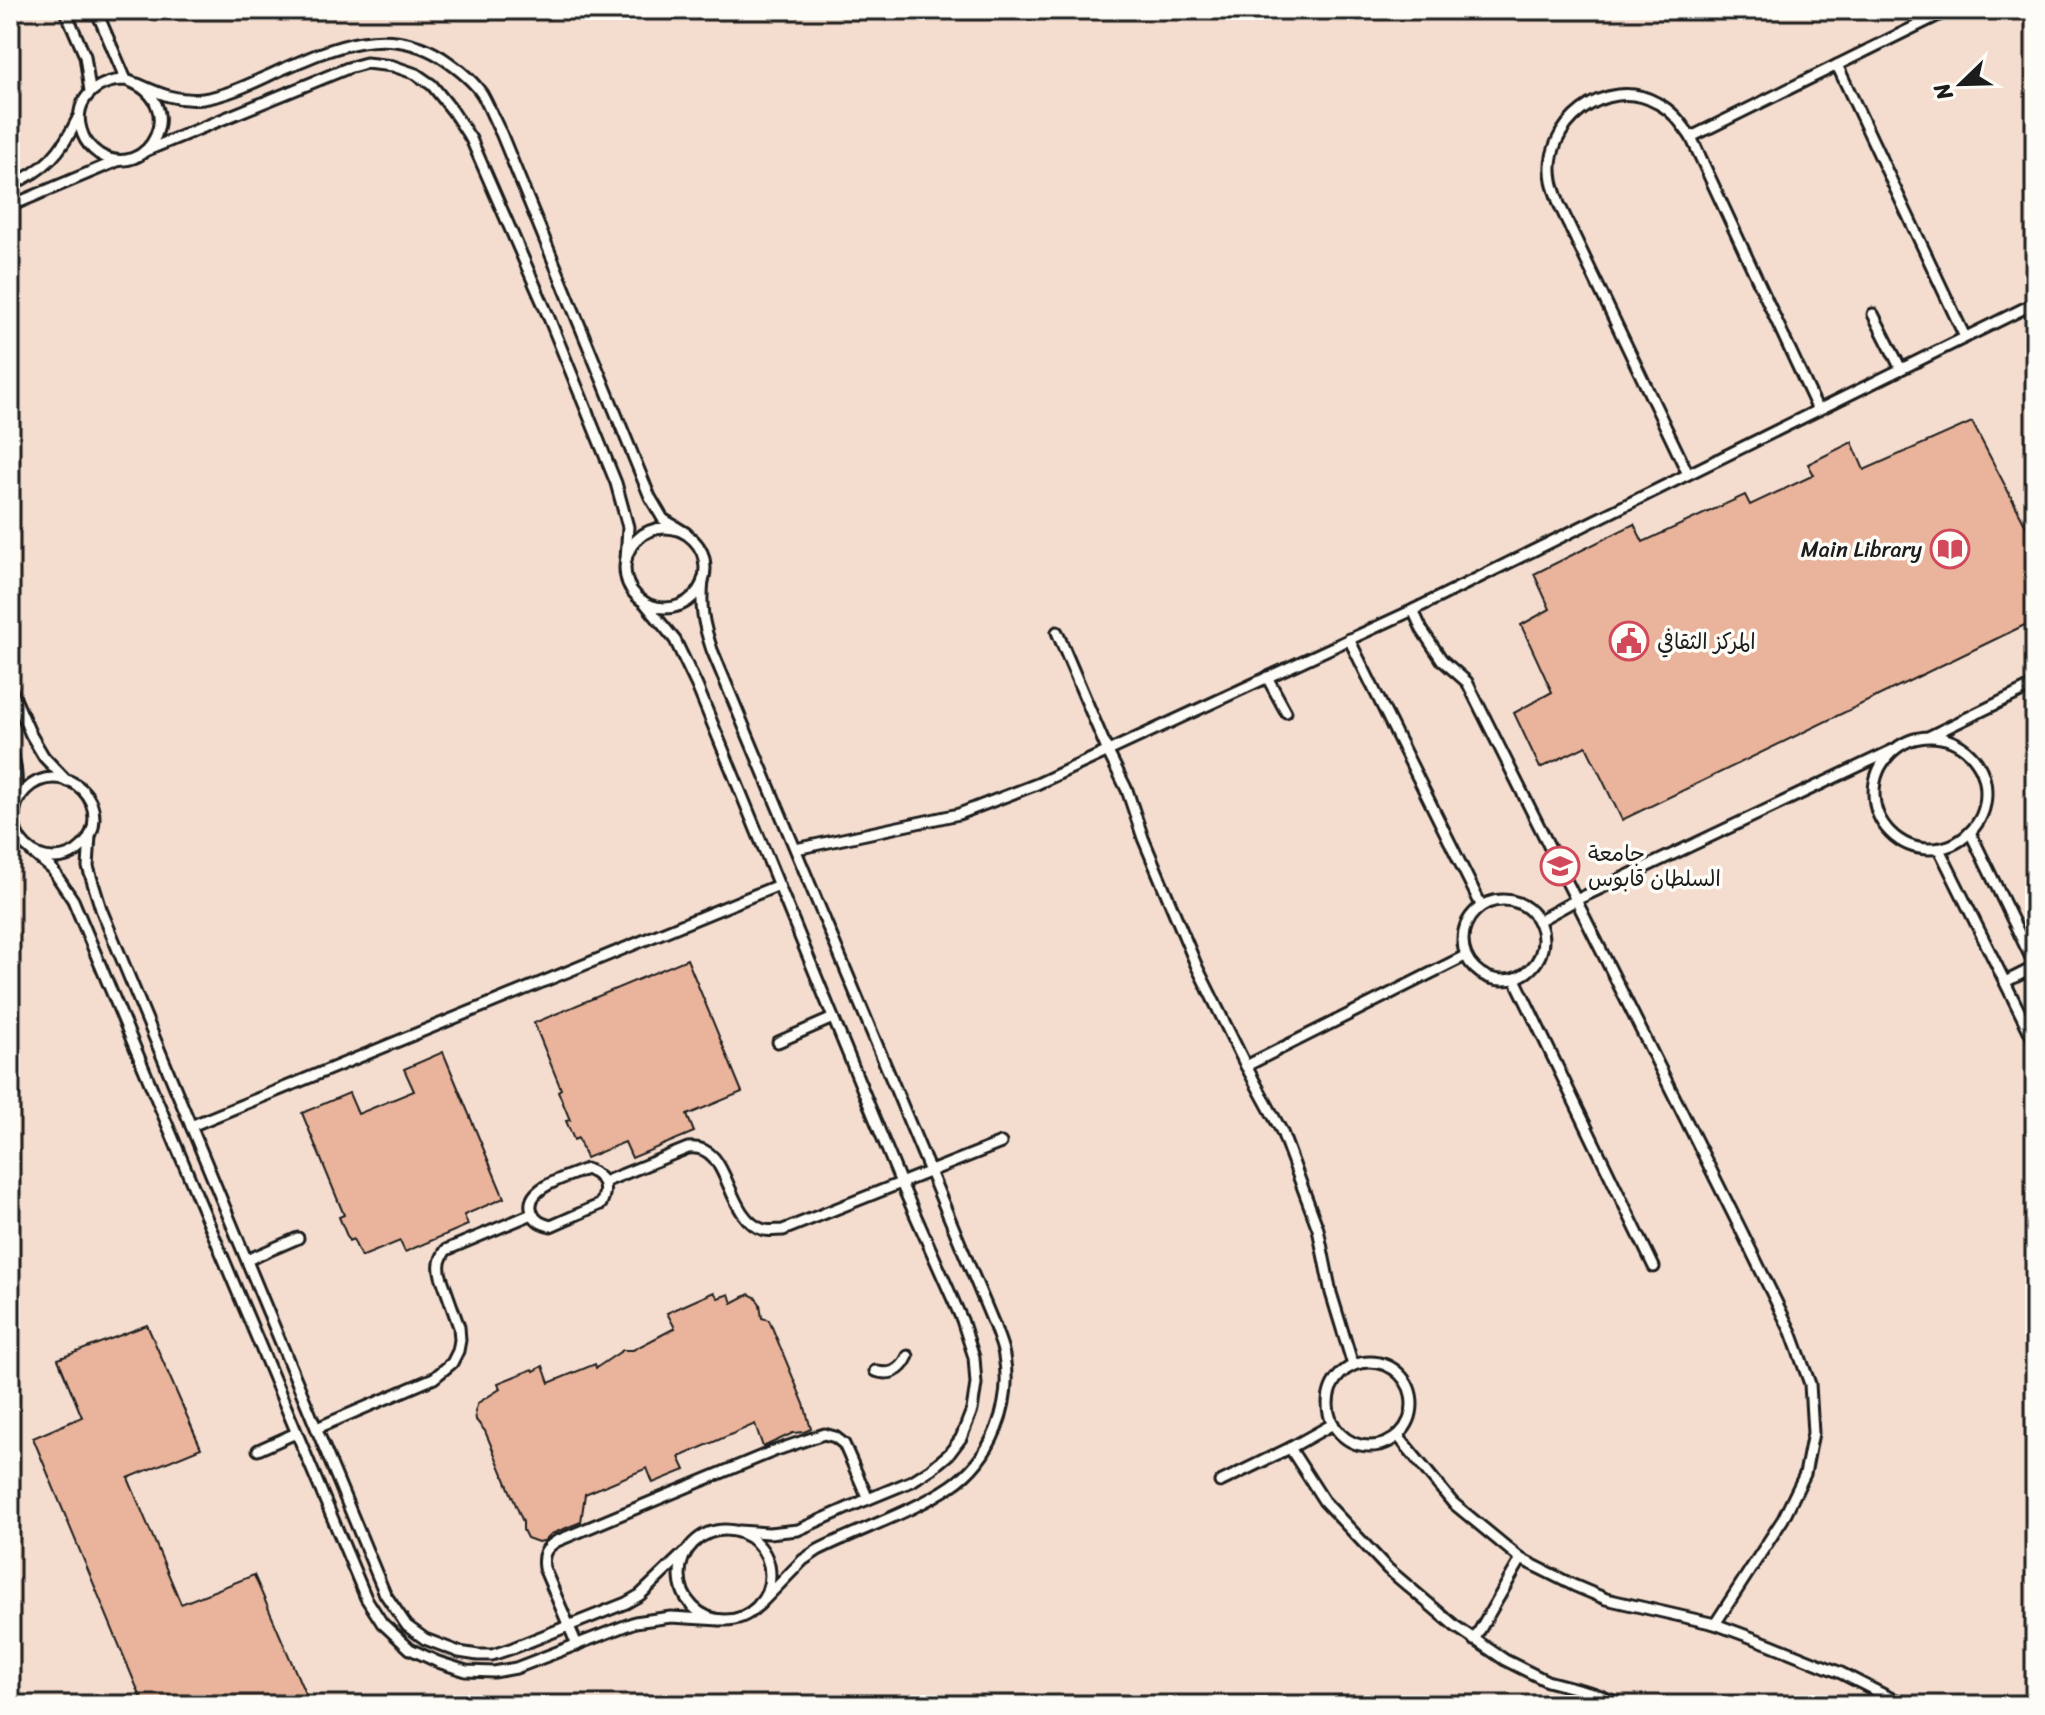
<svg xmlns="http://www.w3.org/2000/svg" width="2045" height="1715" font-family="Sriracha,'Playpen Sans Arabic',sans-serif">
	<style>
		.built { fill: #f4ddcf }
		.building { fill: #e9b49b; stroke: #1c1c1c; stroke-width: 2 }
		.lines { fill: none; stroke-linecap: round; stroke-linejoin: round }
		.lane-casing { stroke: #1c1c1c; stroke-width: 15 }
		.lane { stroke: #fdfcf7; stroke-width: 9 }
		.labels { text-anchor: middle; stroke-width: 7; stroke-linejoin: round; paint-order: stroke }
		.poi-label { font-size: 22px; fill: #1c1c1c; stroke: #fdfcf7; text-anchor: start }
	</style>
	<rect width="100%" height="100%" fill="#f9eee5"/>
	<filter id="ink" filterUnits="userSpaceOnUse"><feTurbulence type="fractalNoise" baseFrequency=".0125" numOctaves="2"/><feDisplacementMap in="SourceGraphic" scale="16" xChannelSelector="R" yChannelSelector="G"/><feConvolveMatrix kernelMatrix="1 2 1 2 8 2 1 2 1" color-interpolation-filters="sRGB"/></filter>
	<g filter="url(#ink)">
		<rect class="built" x="10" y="10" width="2025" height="1695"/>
		<g class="building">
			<path d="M1972,422L2035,543V620L1622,820L1586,746L1540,768L1514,713L1552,692L1521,625L1550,609L1534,574L1634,524L1643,542L1745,495L1750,505L1814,475L1808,464L1852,442L1864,470Z"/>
			<path d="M687,959L742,1092L687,1115L694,1132L632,1158L625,1142L586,1158L578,1138L574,1140L566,1121L570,1120L558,1091L561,1089L534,1023Z"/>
			<path d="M443,1052L504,1198L464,1215L468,1225L405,1252L400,1241L361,1257L353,1239L349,1241L339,1217L344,1215L302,1113L349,1093L358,1114L414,1091L404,1069Z"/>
			<path d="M714,1292L718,1298L729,1294L732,1303L749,1294L755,1297L760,1304L762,1318L769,1320L804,1404L811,1429L804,1432L793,1433L763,1447L755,1424L679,1457L685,1470L653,1483L647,1468L585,1494L581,1522L551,1534L544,1541L538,1542L527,1538L523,1530V1522L485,1431L476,1420L475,1411L478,1403L500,1389L498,1383L533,1369L534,1371L543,1366L549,1383L595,1364L596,1368L623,1350H633L675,1328L667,1313Z"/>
			<path d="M147,1325L201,1448L128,1478L181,1604L254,1575L310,1705H144L33,1438L82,1417L58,1359Z"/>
		</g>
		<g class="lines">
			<defs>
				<g id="lane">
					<path d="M65,10L85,56L90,91"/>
					<path d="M96,10L126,80C191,101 149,184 99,154C92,149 86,143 83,135C70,103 94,80 126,80"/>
					<path d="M1837,65L1965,337"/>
					<path d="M138,84C160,94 179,102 203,99C231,95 258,80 283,69C336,46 387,24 441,57C456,67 472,79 482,94C489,106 494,120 501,133L650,497L663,519L686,533"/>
					<path d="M1691,137L1949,10"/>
					<path d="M145,151L348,68L366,63L393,66L416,74L432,85L452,110L471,139L547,313L616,483L628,527L626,560"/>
					<path d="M10,185C45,171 62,151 78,118"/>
					<path d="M10,206L117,161"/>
					<path d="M1873,314L1901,369"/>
					<path d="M1688,474L1559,204C1557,196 1553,188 1552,180C1542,125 1606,74 1657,103C1673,111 1681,123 1691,137L1818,410"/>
					<circle cx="665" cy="568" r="40"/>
					<path d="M703,580C700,608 703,623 712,650L995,1327C998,1337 1003,1347 1004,1356C1013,1404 992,1459 951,1486C913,1512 860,1529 818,1550L803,1560L759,1605"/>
					<path d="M643,601L675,640L697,686L901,1183L962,1320L974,1357L976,1384L972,1410L961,1438L949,1454L931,1469L912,1481L861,1502L798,1530L769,1533L739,1531"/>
					<path d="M1413,610L1422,630L1442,660L1467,682L1740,1228L1791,1332L1810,1384L1813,1433L1805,1474L1783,1519L1715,1624"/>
					<path d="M1057,632L1108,752L1127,790L1143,838L1197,967L1246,1066L1282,1132L1318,1229L1331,1293L1353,1365"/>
					<path d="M1349,639L1481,905"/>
					<path d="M1267,677L1286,712"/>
					<path d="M10,687L31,735L44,757L67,781"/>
					<path d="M1930,736L2035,685"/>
					<circle cx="1930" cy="793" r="56"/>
					<path d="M10,747C17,766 18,782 15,802"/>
					<circle cx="54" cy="818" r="40"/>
					<path d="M1970,832L2035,966"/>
					<path d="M90,835L88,867L101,909L385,1594L407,1626L425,1639L459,1652L478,1655H492L513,1648L626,1603L640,1595L684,1553"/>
					<path d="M796,849L959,814L1037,784L1413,610L2035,303"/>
					<path d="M1939,849L2035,1043"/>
					<path d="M33,853L52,869L73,900L366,1598L382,1623L410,1649L438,1662L466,1671L494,1672L516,1668L635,1622L671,1617L720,1620"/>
					<circle cx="1503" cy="940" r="40"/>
					<path d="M1538,921L1576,900L1895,749"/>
					<path d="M1515,979L1654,1267"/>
					<path d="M2005,982L2035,967"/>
					<path d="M778,1042L833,1018"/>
					<path d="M1246,1066L1465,956"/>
					<path d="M191,1126L779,885"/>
					<path d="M586,1169C604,1176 609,1186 601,1204L551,1226C542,1224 535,1221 532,1212C523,1187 568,1177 586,1169Z"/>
					<path d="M604,1182L688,1148C732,1142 723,1217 764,1230C769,1231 777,1230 783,1230L1001,1143"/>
					<path d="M247,1260L298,1238"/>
					<circle cx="1370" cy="1404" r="42"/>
					<path d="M875,1371C890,1376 901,1371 908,1356"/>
					<path d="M317,1428L434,1378L452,1363L458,1351L460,1340L459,1327L441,1276C438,1265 440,1259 446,1250L532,1214"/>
					<path d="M1398,1436L1453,1503L1521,1559L1573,1585L1606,1599L1715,1624L1769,1644L1841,1673L1904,1705"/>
					<path d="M1290,1448L1324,1501L1388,1569L1455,1626L1505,1660L1547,1681L1593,1693L1613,1701L1618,1705"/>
					<path d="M258,1450L296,1433"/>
					<path d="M1220,1482L1290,1448L1333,1424"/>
					<circle cx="725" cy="1575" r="45"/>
					<path d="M1474,1640L1521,1559"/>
					<path d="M577,1645L544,1568C542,1555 545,1548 557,1541L774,1451L824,1434L835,1437L844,1444L868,1499"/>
					<path d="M2025,1705L2035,1693"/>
				</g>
			</defs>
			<use href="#lane" class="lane-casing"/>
			<use href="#lane" class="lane"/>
		</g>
	</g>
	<defs>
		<symbol id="library-ring" viewBox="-11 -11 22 22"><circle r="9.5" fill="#fdfcf7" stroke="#d1495b" stroke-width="1.5"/><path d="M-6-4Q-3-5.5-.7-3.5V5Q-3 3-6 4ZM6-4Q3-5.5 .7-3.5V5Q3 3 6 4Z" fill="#d1495b"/></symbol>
		<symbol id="civic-ring" viewBox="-11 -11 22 22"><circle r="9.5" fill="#fdfcf7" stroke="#d1495b" stroke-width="1.5"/><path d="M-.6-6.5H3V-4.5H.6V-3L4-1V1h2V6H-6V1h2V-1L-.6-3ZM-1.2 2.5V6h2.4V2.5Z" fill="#d1495b"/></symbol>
		<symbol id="university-ring" viewBox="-11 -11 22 22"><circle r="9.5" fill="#fdfcf7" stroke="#d1495b" stroke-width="1.5"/><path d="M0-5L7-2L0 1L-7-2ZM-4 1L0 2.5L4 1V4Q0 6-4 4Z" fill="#d1495b"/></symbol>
	</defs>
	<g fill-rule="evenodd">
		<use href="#library-ring" x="1928" y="527" width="44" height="44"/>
		<use href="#civic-ring" x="1607" y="619" width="44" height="44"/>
		<use href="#university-ring" x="1538" y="844" width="44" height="44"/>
	</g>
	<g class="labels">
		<g class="poi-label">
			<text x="1922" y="557" text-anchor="end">Main Library</text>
			<text x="1657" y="649">المركز الثقافي</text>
			<text x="1588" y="861">جامعة<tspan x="1588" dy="25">السلطان قابوس</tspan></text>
		</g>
	</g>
	<rect width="2045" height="1715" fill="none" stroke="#fdfcf7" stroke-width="40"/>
	<rect x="20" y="20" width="2005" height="1675" fill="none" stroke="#1c1c1c" stroke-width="3" filter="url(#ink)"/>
	<g transform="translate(1961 84) rotate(247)" stroke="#fdfcf7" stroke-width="6" paint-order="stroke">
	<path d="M0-6L14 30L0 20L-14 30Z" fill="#1c1c1c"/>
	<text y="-12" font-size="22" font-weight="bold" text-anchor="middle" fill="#1c1c1c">N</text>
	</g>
</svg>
